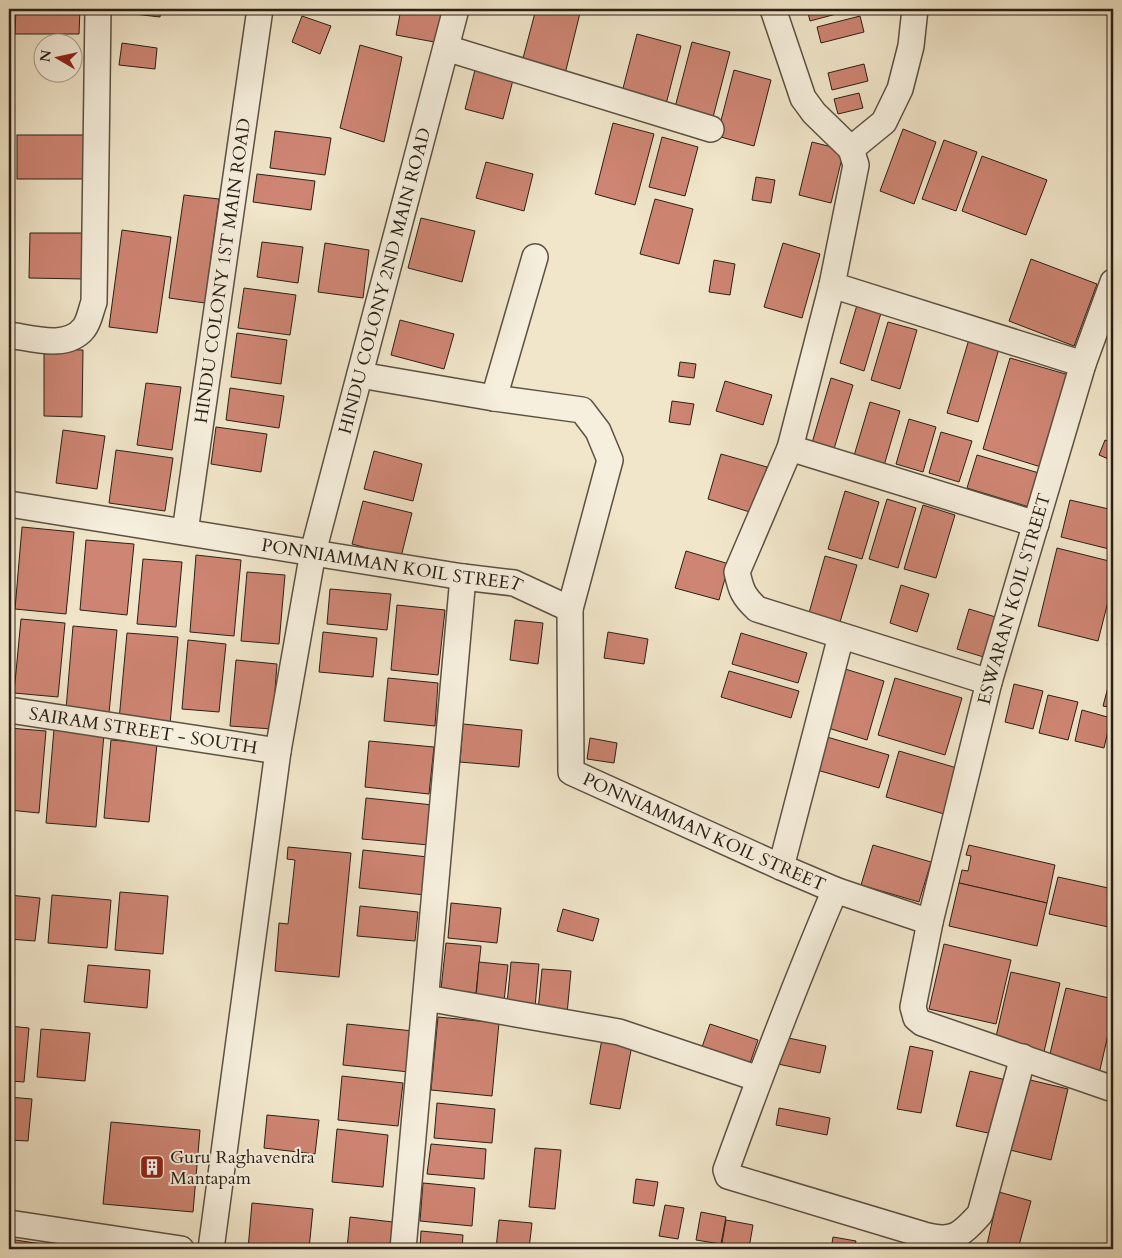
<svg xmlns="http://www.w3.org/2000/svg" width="1122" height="1258" font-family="Cardo,serif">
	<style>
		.building { fill: #ce8573; stroke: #2a1f16 }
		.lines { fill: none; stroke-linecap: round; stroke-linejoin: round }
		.minor-casing { stroke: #5c5143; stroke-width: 28 }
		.minor { stroke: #f6efdd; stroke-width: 25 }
		.labels { text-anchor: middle; stroke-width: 4; stroke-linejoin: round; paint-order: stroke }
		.street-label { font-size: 18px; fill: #2a1f16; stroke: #f6efdd }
		.poi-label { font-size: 18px; fill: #2a1f16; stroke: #f6efdd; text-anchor: start }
	</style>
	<rect width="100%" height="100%" fill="#f1e6ca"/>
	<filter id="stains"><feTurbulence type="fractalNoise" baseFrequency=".004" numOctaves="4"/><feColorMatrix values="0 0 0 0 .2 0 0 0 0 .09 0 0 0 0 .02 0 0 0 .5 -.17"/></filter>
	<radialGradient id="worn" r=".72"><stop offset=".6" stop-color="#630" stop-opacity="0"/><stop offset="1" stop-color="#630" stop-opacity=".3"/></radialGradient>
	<g class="building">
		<path d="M16,9H80L79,34H15Z"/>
		<path d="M117,9H161L160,17L117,12Z"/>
		<path d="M401,9H446L440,43L396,35Z"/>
		<path d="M536,9H581L565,74L522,62Z"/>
		<path d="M807,9H855L810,21Z"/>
		<path d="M302,16L331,26L320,54L292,42Z"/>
		<path d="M860,16L864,32L821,43L817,27Z"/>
		<path d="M637,34L681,46L664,112L620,100Z"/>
		<path d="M692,42L730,52L712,121L674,111Z"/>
		<path d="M122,43L157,48L155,69L119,65Z"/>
		<path d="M360,45L402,57L384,142L340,128Z"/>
		<path d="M864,64L868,81L832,90L828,73Z"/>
		<path d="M475,70L513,80L503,119L465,109Z"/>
		<path d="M734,70L771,80L754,146L717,136Z"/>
		<path d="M859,93L863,108L838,114L834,99Z"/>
		<path d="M613,123L654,134L635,205L595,194Z"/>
		<path d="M903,129L936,142L914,204L880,191Z"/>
		<path d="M275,131L331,138L325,175L270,168Z"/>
		<rect x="17" y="135" width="68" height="44"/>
		<path d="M662,137L698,147L685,196L649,187Z"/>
		<path d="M944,140L977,152L956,211L922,199Z"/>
		<path d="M812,142L844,150L831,203L799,195Z"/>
		<path d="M982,156L1047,180L1026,235L962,211Z"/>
		<path d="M486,162L533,174L524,211L476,198Z"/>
		<path d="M257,174L315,181L311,210L253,202Z"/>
		<path d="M756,177L775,180L771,203L752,200Z"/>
		<path d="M184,195L219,199L205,303L169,298Z"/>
		<path d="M655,199L693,209L679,264L640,254Z"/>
		<path d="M421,218L475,231L462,282L408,268Z"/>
		<path d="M122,230L171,237L157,333L109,327Z"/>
		<path d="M30,233H85V279L29,278Z"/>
		<path d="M262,242L303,247L298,283L257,277Z"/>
		<path d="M325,243L369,250L363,298L318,292Z"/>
		<path d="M783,243L820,254L802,318L764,307Z"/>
		<path d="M1031,259L1097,284L1074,346L1009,321Z"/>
		<path d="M714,260L735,264L730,295L709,292Z"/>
		<path d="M9,275H14L13,323H9Z"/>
		<path d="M244,288L296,295L290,335L238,328Z"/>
		<path d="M857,305L881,313L864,371L840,363Z"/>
		<path d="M400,320L454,334L444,369L391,355Z"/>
		<path d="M888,322L917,330L900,389L871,380Z"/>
		<path d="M237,333L287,340L281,384L231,377Z"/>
		<path d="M970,336L1000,345L978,422L947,413Z"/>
		<path d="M44,349L83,350L82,417L44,416Z"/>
		<path d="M1010,358L1069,375L1041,467L983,449Z"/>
		<path d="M680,362L696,364L694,378L678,376Z"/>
		<path d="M831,378L853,385L834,449L812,443Z"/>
		<path d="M725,381L772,395L763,425L716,411Z"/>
		<path d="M146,383L181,387L172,450L137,445Z"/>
		<path d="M230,388L284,396L279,428L226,420Z"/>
		<path d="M672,401L694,404L690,425L669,422Z"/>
		<path d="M870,402L900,411L883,469L853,459Z"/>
		<path d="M909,419L936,427L923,472L896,464Z"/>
		<path d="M216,427L267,434L261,472L211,464Z"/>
		<path d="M63,430L105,436L97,489L56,483Z"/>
		<path d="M941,432L972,441L959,482L929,473Z"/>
		<path d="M1105,440L1113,443V461L1099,455Z"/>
		<path d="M116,450L173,458L165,511L109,503Z"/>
		<path d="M374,451L422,464L413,501L364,489Z"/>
		<path d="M721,454L767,467L753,513L708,499Z"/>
		<path d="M977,455L1039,473L1029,507L967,488Z"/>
		<path d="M845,491L879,502L862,559L828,549Z"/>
		<path d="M887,499L916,508L898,568L869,559Z"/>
		<path d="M1070,500L1113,510V550L1061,537Z"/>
		<path d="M363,501L412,513L401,557L352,544Z"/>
		<path d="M923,505L955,515L936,578L904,569Z"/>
		<path d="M22,527L74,532L66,614L15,609Z"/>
		<path d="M86,540L134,544L127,615L80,610Z"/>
		<path d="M1057,548L1113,562V582L1098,641L1038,626Z"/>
		<path d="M686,551L729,564L719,600L675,588Z"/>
		<path d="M196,555L241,560L234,636L190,632Z"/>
		<path d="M825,556L857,565L840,622L809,613Z"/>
		<path d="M143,559L182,562L176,627L137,624Z"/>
		<path d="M247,572L285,575L279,644L241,641Z"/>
		<path d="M901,585L929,594L917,632L890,623Z"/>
		<path d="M330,589L391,594L387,630L327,624Z"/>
		<path d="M397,605L445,610L438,675L391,670Z"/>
		<path d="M969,609L999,618L987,658L957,649Z"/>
		<path d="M21,619L65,623L58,697L14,693Z"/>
		<path d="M515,620L543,623L538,664L510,660Z"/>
		<path d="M1113,623V647L1107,645Z"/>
		<path d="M73,626L117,630L109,713L66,709Z"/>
		<path d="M323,632L377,638L373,677L319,672Z"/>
		<path d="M608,632L648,639L644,664L604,658Z"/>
		<path d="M127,633L178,637L170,724L119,720Z"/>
		<path d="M741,633L807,653L798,683L732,664Z"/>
		<path d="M188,640L226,644L219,712L182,709Z"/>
		<path d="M236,660L277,664L272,729L230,726Z"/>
		<path d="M842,668L884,681L867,740L825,727Z"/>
		<path d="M1113,668V708L1103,706Z"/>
		<path d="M729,671L799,691L791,718L721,697Z"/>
		<path d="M388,678L438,683L435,726L384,721Z"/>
		<path d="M895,678L962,698L945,755L878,735Z"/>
		<path d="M1014,684L1043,691L1033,729L1005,722Z"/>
		<path d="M1048,695L1078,702L1068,740L1039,733Z"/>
		<path d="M1082,710L1111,718L1104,748L1075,741Z"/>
		<path d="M463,724L522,730L519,767L460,762Z"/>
		<path d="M9,728L46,731L39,813L9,810Z"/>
		<path d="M54,729L104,734L96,827L46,823Z"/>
		<path d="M1113,734V753L1109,752Z"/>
		<path d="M827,737L889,755L879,788L817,770Z"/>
		<path d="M590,738L617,743L614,763L587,759Z"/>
		<path d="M111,740L157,744L149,822L104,818Z"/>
		<path d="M369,741L434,747L429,794L365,787Z"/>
		<path d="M899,751L957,768L944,814L886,797Z"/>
		<path d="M366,798L433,805L429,845L362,839Z"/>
		<path d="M873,845L931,862L919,902L861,885Z"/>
		<path d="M969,845L1055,865L1047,903L959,883L962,870L968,871L971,856L966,855Z"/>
		<path d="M288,847L351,853L339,977L275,971L279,923L288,924L295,860L287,859Z"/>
		<path d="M363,850L428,857L425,895L359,888Z"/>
		<path d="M1058,877L1113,889V928L1049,914Z"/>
		<path d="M959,883L1047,903L1037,946L949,926Z"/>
		<path d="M120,892L168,896L163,954L115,950Z"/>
		<path d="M9,895L40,898L35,941L9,939Z"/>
		<path d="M52,895L111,900L107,948L48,943Z"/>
		<path d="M451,903L501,908L497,943L448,938Z"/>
		<path d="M360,906L418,912L415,941L357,936Z"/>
		<path d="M563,909L599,919L593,941L557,931Z"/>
		<path d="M446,943L481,946L476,993L441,989Z"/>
		<path d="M944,944L1011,960L996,1024L929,1009Z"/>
		<path d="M479,962L508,965L504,1001L476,998Z"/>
		<path d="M511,962L539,964L535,1007L507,1004Z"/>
		<path d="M88,965L150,970L147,1008L84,1002Z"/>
		<path d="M542,969L571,971L567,1014L538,1011Z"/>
		<path d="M1011,972L1060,983L1044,1052L995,1041Z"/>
		<path d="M1066,988L1113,999V1013L1099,1074L1048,1062Z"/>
		<path d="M438,1017L499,1023L492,1096L431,1090Z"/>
		<path d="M347,1024L413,1031L409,1072L343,1065Z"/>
		<path d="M710,1024L758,1040L749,1066L701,1050Z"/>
		<path d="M9,1026L29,1028L24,1082L9,1081Z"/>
		<path d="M41,1029L90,1033L85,1081L37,1077Z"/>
		<path d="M784,1037L826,1046L820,1073L778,1064Z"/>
		<path d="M602,1039L632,1045L620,1109L590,1104Z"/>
		<path d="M910,1046L933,1051L921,1113L897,1109Z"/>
		<path d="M970,1071L1010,1081L997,1135L956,1126Z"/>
		<path d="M342,1076L403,1083L398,1126L338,1120Z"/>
		<path d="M1026,1079L1068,1089L1051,1160L1010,1150Z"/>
		<path d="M9,1097L32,1099L28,1141L9,1140Z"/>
		<path d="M437,1103L495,1109L492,1143L434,1138Z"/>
		<path d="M779,1108L830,1118L827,1135L776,1125Z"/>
		<path d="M267,1115L319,1120L315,1154L264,1148Z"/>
		<path d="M111,1122L200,1130L193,1212L103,1204Z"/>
		<path d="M337,1129L388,1135L383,1187L332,1182Z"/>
		<path d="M431,1144L486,1149L484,1179L427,1174Z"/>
		<path d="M535,1148L561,1150L555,1209L529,1207Z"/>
		<path d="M636,1179L658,1182L654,1206L633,1203Z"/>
		<path d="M423,1183L475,1188L472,1226L420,1221Z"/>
		<path d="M999,1192L1031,1201L1018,1249H986Z"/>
		<path d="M252,1203L313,1209L309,1249H248Z"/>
		<path d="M665,1205L684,1208L678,1239L659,1236Z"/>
		<path d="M701,1212L726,1217L721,1244L696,1240Z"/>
		<path d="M350,1217L393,1222L391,1249H347Z"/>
		<path d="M499,1220L532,1223L529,1249H496Z"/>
		<path d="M726,1220L753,1225L749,1248L722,1243Z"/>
		<path d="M421,1231L463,1235L462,1249H420Z"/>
		<path d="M833,1237L856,1241L854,1249H831Z"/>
		<path d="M9,1239L55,1246V1249H9Z"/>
	</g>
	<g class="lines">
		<defs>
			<g id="minor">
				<path d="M773,9L803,98L814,113L851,149L856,165L832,285L1083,364"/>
				<path d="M446,48L711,129"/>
				<path d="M851,149L884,122L900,89L911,46L915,9"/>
				<path d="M832,285L790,448L737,572C741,590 743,596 757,609L989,682"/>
				<path d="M9,335C32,338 67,350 84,328C89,322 91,310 94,302L98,9"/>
				<path d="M360,375L494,398L582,410L598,431L610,460L570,609"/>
				<path d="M494,398L535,257"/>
				<path d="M790,448L1036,524"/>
				<path id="s1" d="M9,504L463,577L514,583L570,609L571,772L781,867L835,890L930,922L913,1007L916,1018L922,1023L1113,1089"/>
				<path id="s2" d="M185,532L260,9"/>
				<path id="s3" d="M9,710L278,751"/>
				<path d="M781,867L841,636"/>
				<path d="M835,890C796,982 760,1076 726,1170L728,1176L924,1235C953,1243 961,1235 980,1214L1023,1057"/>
				<path id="s4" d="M930,922L989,682L1083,364L1113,282"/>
				<path d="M426,998L619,1032L759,1079"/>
				<path d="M9,1223L181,1249"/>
				<path id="s5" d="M211,1249L278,751L313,552L456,9"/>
				<path d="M403,1249L463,577"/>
			</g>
		</defs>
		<use href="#minor" class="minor-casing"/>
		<use href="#minor" class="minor"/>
	</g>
	<defs>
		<symbol id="building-square" viewBox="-11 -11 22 22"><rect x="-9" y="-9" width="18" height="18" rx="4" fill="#8f2418" stroke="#f6efdd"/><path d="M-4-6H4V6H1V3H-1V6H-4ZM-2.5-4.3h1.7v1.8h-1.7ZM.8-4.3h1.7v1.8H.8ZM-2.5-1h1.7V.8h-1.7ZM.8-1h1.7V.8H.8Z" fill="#fff"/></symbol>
	</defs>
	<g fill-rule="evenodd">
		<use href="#building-square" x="138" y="1153" width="28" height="28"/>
	</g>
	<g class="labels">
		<g class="street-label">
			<text dy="6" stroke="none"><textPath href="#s2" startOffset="264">HINDU COLONY 1ST MAIN ROAD</textPath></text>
			<text dy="6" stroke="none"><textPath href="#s5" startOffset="985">HINDU COLONY 2ND MAIN ROAD</textPath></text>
			<text dy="6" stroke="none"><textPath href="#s1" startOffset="388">PONNIAMMAN KOIL STREET</textPath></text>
			<text dy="6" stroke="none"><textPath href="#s4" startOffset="334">ESWARAN KOIL STREET</textPath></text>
			<text dy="6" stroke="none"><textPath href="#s3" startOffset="136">SAIRAM STREET - SOUTH</textPath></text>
			<text dy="6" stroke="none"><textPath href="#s1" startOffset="882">PONNIAMMAN KOIL STREET</textPath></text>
		</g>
		<g class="poi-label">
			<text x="170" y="1163">Guru Raghavendra<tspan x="170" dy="21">Mantapam</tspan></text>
		</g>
	</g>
	<rect width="1122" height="1258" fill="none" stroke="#f1e6ca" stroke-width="30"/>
	<rect x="10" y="10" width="1102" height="1238" fill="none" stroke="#2a1f16" stroke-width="2.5"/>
	<rect x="15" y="15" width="1092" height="1228" fill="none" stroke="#2a1f16"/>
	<g transform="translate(58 58) rotate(279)"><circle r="24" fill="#f6efdd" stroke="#a49c8d"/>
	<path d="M0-4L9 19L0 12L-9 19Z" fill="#8f2418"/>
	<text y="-8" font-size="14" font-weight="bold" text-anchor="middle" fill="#2a1f16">N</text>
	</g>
	<rect width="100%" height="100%" filter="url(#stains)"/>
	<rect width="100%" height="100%" fill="url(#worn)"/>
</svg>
